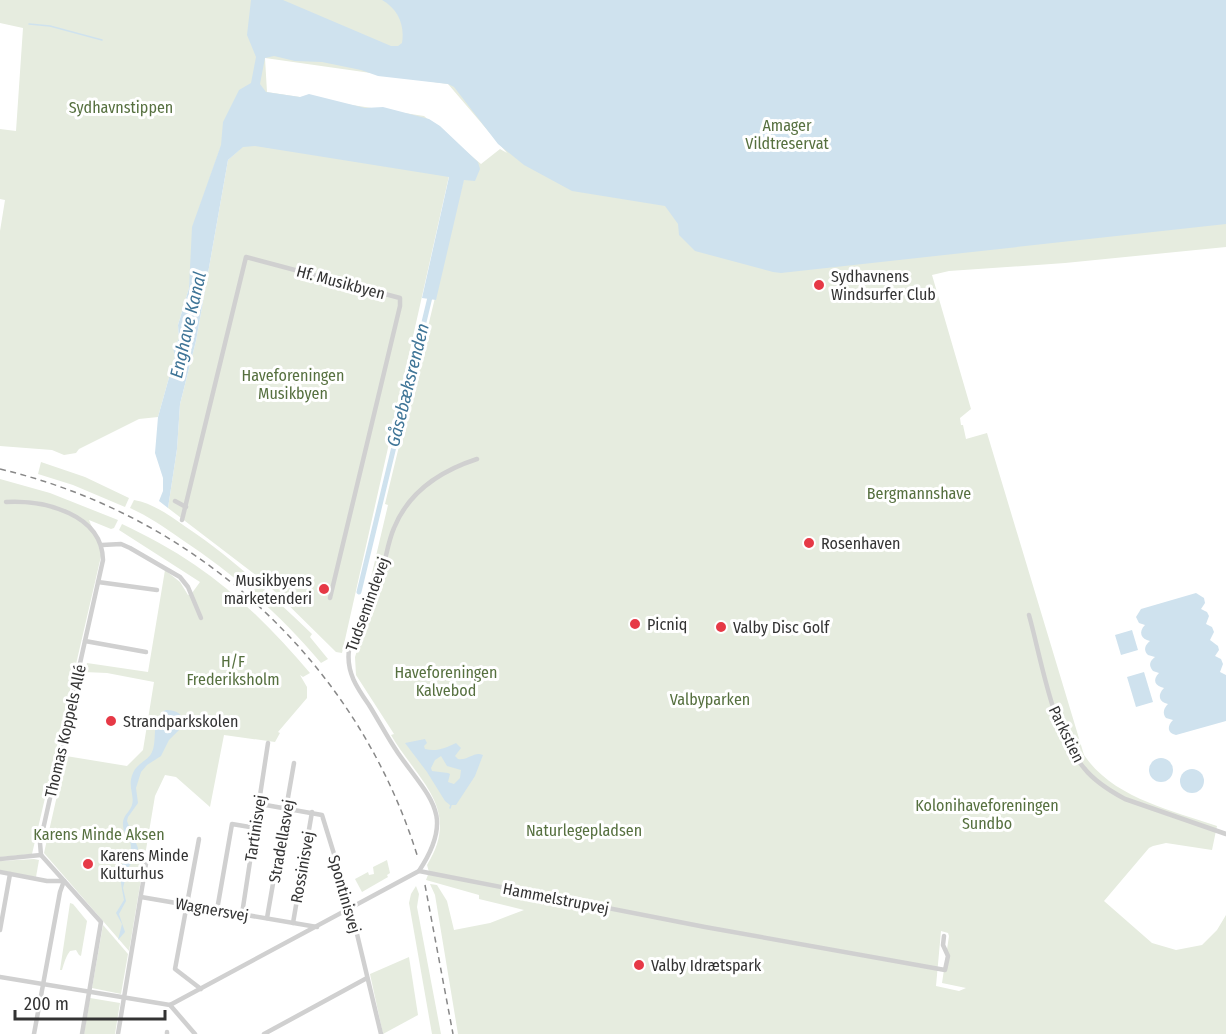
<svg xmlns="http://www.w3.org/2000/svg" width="1226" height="1034" font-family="'Fira Sans Condensed',sans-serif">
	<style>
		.green { fill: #e6ecdf; fill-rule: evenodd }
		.water { fill: #cfe2ee; fill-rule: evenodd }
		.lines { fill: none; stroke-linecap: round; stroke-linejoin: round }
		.stream { stroke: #cfe2ee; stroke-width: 1.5 }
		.canal { stroke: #cfe2ee; stroke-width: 5 }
		.street { stroke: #d0d0d0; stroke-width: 4.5 }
		.rail { stroke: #888; stroke-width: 1.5; stroke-dasharray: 6 4.5; stroke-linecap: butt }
		.poi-dot { fill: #e63946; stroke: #fff; stroke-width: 2 }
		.labels { text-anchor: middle; stroke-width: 6; stroke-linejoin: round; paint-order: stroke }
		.park-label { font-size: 16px; fill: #56703f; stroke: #fff }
		.poi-label { font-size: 16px; fill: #333; stroke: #fff; text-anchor: start }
		.street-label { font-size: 16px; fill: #333; stroke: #fff }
		.water-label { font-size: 18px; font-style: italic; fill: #3f7597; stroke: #fff }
	</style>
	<rect width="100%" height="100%" fill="#fff"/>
	<g class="green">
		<path d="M0,0H251V3L256,0H1226V247L1065,263L949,271L932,275L971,409L960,418L961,425H963L966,439L987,433L1084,755C1113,798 1171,810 1217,826L1212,850L1166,843L1153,846L1149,848L1104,901L1152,943L1176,950L1202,945L1217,930L1226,915V1034H458L435,895L430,884L437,885L447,901L454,930L490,923L524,910L479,899V895L426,880L429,872L427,865C462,809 418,781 391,735L394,734L356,675L355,657L360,641H356L388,505L385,504L464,178L449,176L342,653L336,652L266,583L168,508L177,449L180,404L196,341L228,160L239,150L220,149L199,209L196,218L189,288L178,325L179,339L176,343L175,356L158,417L139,419L79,449L76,453L64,455L52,450L0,446V231L5,200L0,199V129L16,131L23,28L0,23ZM265,58L448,84L507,153L500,149L481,164L424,116L267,92ZM941,931L948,933L949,936L942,983L966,988L959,991L936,986Z"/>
		<path d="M41,462L85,477L129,498L125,507L73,485L38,474Z"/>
		<path d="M0,479L50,493L118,520L114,528L111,529L89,520L102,552L32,854L0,857Z"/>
		<path d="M134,500C153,503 170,516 186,527C234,559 271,595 312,634L310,637L328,659L321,663C281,615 233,573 181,539C164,527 148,516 130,508Z"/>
		<path d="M122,524C147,536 172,549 195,565C239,595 276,633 310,673L303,677L300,675L307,687V698L278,732L280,733L275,742L224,735L210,807L176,777L165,775L155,796L129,951L44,853L66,756L127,766L143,750L154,682L107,673L84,672L87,663L148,672L165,570L180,582L188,595L192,593L200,582L119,530Z"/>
		<path d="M34,859L39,860L36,877L0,871V861Z"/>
		<path d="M387,860L390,873L387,875L388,877L362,892L355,879L368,872L369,875L374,874L373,867Z"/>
		<path d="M416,886L419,894L417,907L441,1034H432L409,903L411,894Z"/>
		<path d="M70,903L73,904L87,921L81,956L79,955L76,950L70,951C66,956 64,963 62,970H60Z"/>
		<path d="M103,925L128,954L121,994L92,988Z"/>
		<path d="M409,957L418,1015L383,1034L370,974Z"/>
		<path d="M90,998L120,1003L115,1034H84Z"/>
	</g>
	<g class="water">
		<path d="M251,0H283L391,46H398L402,43C405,25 398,9 382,0H1226V224L781,273L773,272L695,251L679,235L678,224L665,206L572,191L524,165L498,144L454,87L448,84L378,76L361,70L322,62L295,61L274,56L265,58L260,84L266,92L300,97L309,94L365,108L383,107L429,119L440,126L478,162L480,169L475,181L464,180L436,300L422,298L449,177L255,146L243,147L228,160L196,341L180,404L177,449L168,508L159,501L163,491V478L155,453L158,417L175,356L173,348L179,339L178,325L189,288L192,227L221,145L223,122L239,90L251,83L256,57L247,35Z"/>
		<path d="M1196,593L1204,598L1205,603L1201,609L1207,612L1209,616L1206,624L1212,627L1214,632L1210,640L1218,646L1219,650L1215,656L1221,659L1223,664L1220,672L1226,675V721L1176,735C1167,733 1167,726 1173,720L1166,718C1162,713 1164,708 1168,704C1159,702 1157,695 1164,688C1155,686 1152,680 1159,673L1153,671C1148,665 1150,661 1155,657L1148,655C1143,650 1145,645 1150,641C1141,639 1138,632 1145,625L1139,623L1136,617L1141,609Z"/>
		<path d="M1132,630L1138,650L1121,655L1115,635Z"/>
		<path d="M1144,672L1153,702L1136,707L1127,677Z"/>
		<path d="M166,710C177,710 184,714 183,726L169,740L161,756L147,765L141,772L136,788L138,803L128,817L127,821L138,848L136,856L128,868L123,888L126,901L119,914L125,932L118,940L122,924L116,913L124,900C122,889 118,874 123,863C126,857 131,854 131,847C131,838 123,834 123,825C122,816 130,812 132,805C135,795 127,786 133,773C137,763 148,761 152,752C158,740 150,717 166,710Z"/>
		<path d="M425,739L427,743L424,746L425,749C437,752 445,748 456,743L461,748L455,756L458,759C468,761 474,751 483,755L475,776L456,805H450L445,801L427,772L405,743ZM441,756L447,766L461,770L460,778L454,784L448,782L450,774L448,773L432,771L431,768L435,760Z"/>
		<circle cx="1161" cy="770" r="12"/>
		<circle cx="1192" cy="781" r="12"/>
	</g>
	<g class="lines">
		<g class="stream">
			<path d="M29,24L50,26L102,40"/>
			<path d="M450,808L451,805"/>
		</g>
		<path class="canal" d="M359,592L431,293"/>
		<g class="street">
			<path d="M175,501L186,507"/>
			<path d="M6,502C45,500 102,514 103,560L40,843L41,855"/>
			<path d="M182,520L246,257L400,298V306L330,598"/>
			<path d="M102,545L121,544L130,548L180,577L188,587L201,618"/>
			<path d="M98,582L157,590"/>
			<path d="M1029,615C1042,662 1052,731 1084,768C1095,782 1110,791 1125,799L1226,834"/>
			<path d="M85,641L146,652"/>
			<path d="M260,804L322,815L351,909L381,1034"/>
			<path d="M199,839L175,969L201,989"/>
			<path d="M41,855L101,922L82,1034"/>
			<path d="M0,859L41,855"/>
			<path d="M419,871C456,815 430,799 398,753C387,737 379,721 369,705C357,688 346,672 349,650C357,626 372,603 380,578C386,561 387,544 394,528C409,491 440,471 477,459"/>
			<path d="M0,872L47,881H64L60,892L34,1034"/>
			<path d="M141,897L317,927"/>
			<path d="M217,910L232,824L256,828"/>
			<path d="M242,914L268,743"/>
			<path d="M267,918L294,763"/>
			<path d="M293,923L312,812"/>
			<path d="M0,930L10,874"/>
			<path d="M0,977L170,1005L419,871L705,927L945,970L948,956L943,945L944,936"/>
			<path d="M170,1005L195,1034"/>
			<path d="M118,1034L146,864"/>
			<path d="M167,1034V1032"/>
			<path d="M264,1034L367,978"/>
		</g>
		<g class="rail">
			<path d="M0,469C198,516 358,663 418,858"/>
			<path d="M425,885L453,1034"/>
		</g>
	</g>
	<g class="poi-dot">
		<circle cx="819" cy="285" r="6"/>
		<circle cx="809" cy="543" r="6"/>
		<circle cx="324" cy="589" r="6"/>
		<circle cx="635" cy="624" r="6"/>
		<circle cx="721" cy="627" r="6"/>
		<circle cx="111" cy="721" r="6"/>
		<circle cx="88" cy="864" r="6"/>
		<circle cx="639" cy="965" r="6"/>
	</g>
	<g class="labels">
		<g class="park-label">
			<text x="121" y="113">Sydhavnstippen</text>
			<text x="787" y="131">Amager<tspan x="787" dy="18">Vildtreservat</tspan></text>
			<text x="293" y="381">Haveforeningen<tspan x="293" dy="18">Musikbyen</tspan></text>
			<text x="919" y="499">Bergmannshave</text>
			<text x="233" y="667">H/F<tspan x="233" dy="18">Frederiksholm</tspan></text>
			<text x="446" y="678">Haveforeningen<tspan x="446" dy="18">Kalvebod</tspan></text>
			<text x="710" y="705">Valbyparken</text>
			<text x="987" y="811">Kolonihaveforeningen<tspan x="987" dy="18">Sundbo</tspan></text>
			<text x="584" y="836">Naturlegepladsen</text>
			<text x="99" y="840">Karens Minde Aksen</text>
		</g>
		<g class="poi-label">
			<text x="831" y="282">Sydhavnens<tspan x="831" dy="18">Windsurfer Club</tspan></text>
			<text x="821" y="549">Rosenhaven</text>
			<text x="312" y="586" text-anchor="end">Musikbyens<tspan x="312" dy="18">marketenderi</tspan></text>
			<text x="647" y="630">Picniq</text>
			<text x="733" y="633">Valby Disc Golf</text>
			<text x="123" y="727">Strandparkskolen</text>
			<text x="100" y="861">Karens Minde<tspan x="100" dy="18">Kulturhus</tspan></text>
			<text x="651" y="971">Valby Idrætspark</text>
		</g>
		<g class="street-label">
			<text transform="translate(341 282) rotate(15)" y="6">Hf. Musikbyen</text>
			<text transform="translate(367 604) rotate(-70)" y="6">Tudsemindevej</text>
			<text transform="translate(65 731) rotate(-77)" y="6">Thomas Koppels Allé</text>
			<text transform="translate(1067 734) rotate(64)" y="6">Parkstien</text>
			<text transform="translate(255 828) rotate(-81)" y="6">Tartinisvej</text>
			<text transform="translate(281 841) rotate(-80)" y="6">Stradellasvej</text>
			<text transform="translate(302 867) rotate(-80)" y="6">Rossinisvej</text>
			<text transform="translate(345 894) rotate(74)" y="6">Spontinisvej</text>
			<text transform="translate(556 898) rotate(11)" y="6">Hammelstrupvej</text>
			<text transform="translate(212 909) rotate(10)" y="6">Wagnersvej</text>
		</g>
		<g class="water-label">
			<text transform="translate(188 325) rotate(-77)" y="6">Enghave Kanal</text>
			<text transform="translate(408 385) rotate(-76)" y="6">Gåsebæksrenden</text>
		</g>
	</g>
	<path d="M15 1010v9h150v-9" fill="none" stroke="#333333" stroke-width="3"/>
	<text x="24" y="1010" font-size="18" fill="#333333" stroke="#ffffff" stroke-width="4.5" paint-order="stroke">200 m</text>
</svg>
